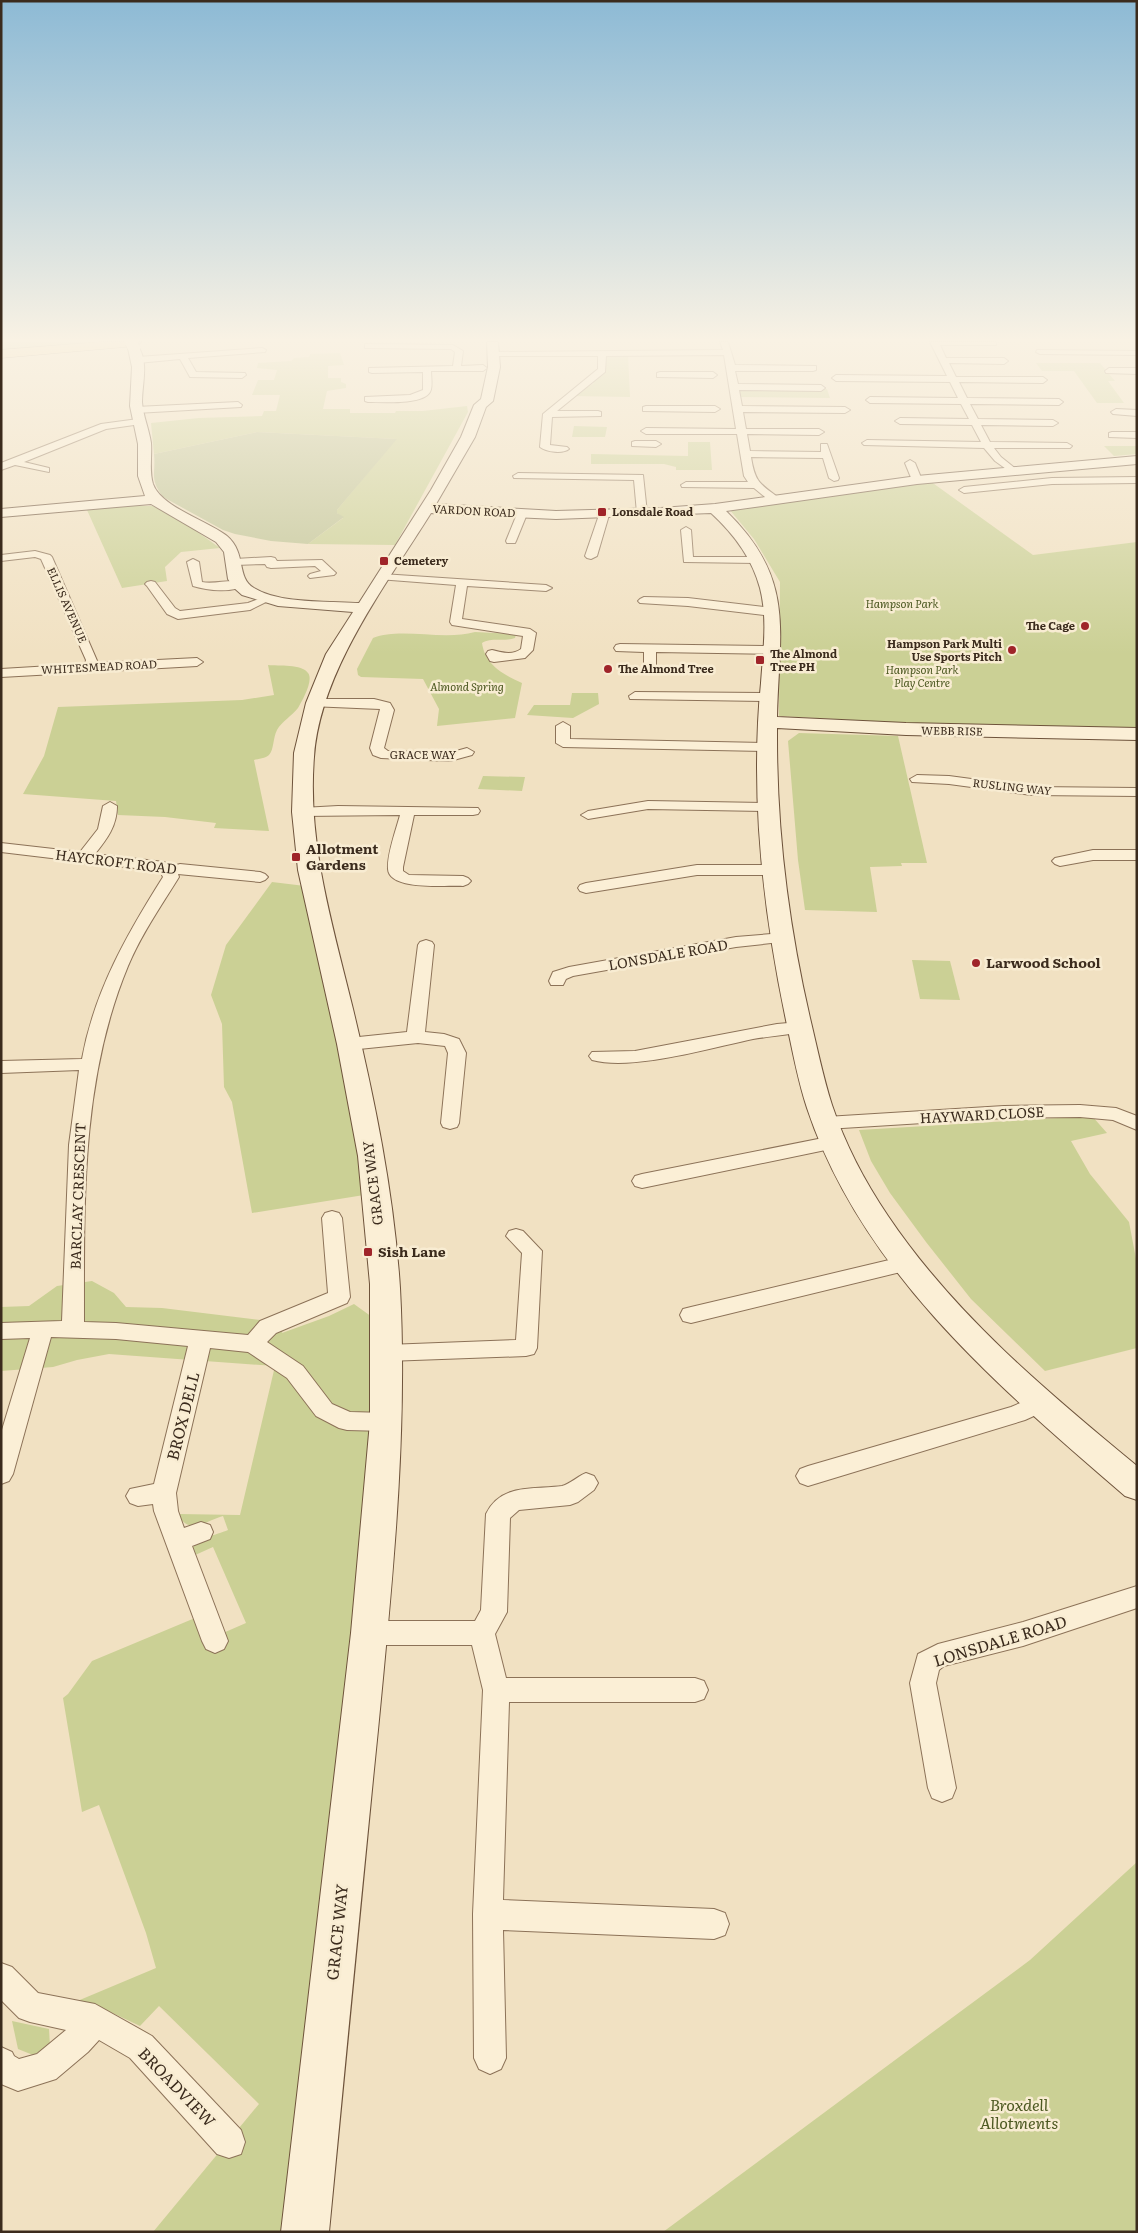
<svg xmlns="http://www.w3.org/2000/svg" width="1138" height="2233" font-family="Literata,serif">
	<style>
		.green { fill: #cbd095 }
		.cemetery { fill: #c0c495 }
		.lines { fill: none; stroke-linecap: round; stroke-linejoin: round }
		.street-casing { stroke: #8c7258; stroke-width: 2 }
		.secondary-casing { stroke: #6e533b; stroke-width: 2 }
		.primary-casing { stroke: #59402d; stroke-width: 1 }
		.street { fill: #fbefd6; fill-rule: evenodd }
		.secondary { fill: #fbefd6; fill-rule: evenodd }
		.primary { fill: #f6d698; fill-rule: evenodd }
		.secondary-bridge-casing { stroke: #6e533b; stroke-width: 13; stroke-linecap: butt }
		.secondary-bridge { stroke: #fbefd6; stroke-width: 12 }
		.poi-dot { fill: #9f2429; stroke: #f8ecd2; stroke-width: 2 }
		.labels { text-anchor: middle; stroke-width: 5; stroke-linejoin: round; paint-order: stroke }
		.far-street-label { font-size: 11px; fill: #3b2b1d; stroke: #f8ecd2 }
		.far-poi-label { font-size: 11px; font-weight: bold; fill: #3b2b1d; stroke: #f8ecd2; text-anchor: start }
		.far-park-label { font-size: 11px; font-style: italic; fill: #4d5922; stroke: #f8ecd2 }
		.poi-label { font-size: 14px; font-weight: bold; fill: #3b2b1d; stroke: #f8ecd2; text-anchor: start }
		.street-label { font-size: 14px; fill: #3b2b1d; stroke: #f8ecd2 }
		.near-street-label { font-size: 16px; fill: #3b2b1d; stroke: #f8ecd2 }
		.near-park-label { font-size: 16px; font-style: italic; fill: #4d5922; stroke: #f8ecd2 }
	</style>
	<rect width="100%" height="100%" fill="#f1e1c2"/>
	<g class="green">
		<path d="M1,342H91L1,350Z"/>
		<path d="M340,353L344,365L328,366V378H341V382L346,384V388L327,391L323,409H350V413H395L396,411H423L467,406L468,412L395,545L308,544L343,518L337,513V510L396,439L257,432L154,454L151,423L199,418L262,416L264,411H276L280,395H252L258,380H274L277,370L257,368L258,363L291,361L294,358L309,357L310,354Z"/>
		<path d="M628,355L630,397L571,396L582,387H588L594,383L589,382L604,370V356Z"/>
		<path d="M1036,363H1100L1115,381H1108L1124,403H1097L1074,371H1042Z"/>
		<path d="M743,388L827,389L830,398L739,397L738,389Z"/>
		<path d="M574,426L607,427L605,437H572Z"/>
		<path d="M688,442H710L712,470H676V467L664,464H591V454L688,456Z"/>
		<path d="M1104,446H1137V454L1114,456Z"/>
		<path d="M930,481L1033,555L1137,542V729H1024L779,716L780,582L754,539L729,509Z"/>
		<path d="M125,506H153L185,523L220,548L181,552L165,567L167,581L122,588L87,510Z"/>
		<path d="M475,632L516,634L515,638C504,642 491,637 482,643C485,665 504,675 522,683L515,718L437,726L439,709L423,679L361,677L358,675L357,669L373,638C401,627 443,641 475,632Z"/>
		<path d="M268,665C278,666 302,664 308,673C314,680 302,701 298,708C292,716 282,721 277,730C273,737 274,750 269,755C266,758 258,759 254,760L269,831L214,828L216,823L165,817L118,815L116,801L23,794L44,756L58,707L242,700L274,695Z"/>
		<path d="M572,693H598L599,704L573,718L527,715L534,705H570Z"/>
		<path d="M799,733L898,736L927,863H901L902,866L870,867L877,912L805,910L798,860L788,741Z"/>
		<path d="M483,776L525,777L522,791L478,789Z"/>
		<path d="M272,882L305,886L352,1116L364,1195L252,1213L232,1102L224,1087L222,1024L211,995L226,945Z"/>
		<path d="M912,960L950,961L960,1000L920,999Z"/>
		<path d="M1092,1116L1107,1133L1071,1141L1090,1174L1129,1222L1137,1264V1348L1045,1371L971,1299L926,1242L890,1193L871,1161L859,1130Z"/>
		<path d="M92,1281L114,1293L126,1307L162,1308L284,1323L282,1333L329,1316L354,1304L372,1317L369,1446L364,1526L284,2232H153L259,2104L159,2006L140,2026L102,2008L75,2002L156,1968L146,1933L99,1805L82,1812L63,1698L68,1694L92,1661L195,1618L223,1633L246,1623L213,1547L193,1556L191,1550C198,1538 216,1535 228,1530L223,1516C206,1521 188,1536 178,1514L240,1515L275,1366L109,1354L77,1360L53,1367L1,1371V1307L29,1306L57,1286Z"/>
		<path d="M1137,1862V2232H663L1030,1960Z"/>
		<path d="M12,2021L49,2029L50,2046L33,2055L18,2049Z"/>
	</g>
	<path class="cemetery" d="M257,432L397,439L337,510V513L344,517L308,544L271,541L235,534L223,530L163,497C149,478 156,475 154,454Z"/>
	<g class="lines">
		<defs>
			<g id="street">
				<path d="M720,342H728L735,365L816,366V370L813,371H735L738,384L821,385L825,388L821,391L739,390L742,406L845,407L850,410L845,413L743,412L746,429H819L824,432L819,435L747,434L750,451L821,452V444H827L839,478L838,480L834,481L829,478L823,458L751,457C755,482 759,483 779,498V502H771L754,488L682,487L681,485L686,482H748L744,476L737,434H646L641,431L646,428L736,429L724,355L606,356L605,372L557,411H598L601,412V416L552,417L550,445L567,447L569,449C563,454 546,452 540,447L543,414L598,369V356H494L490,354L494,352L723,350Z"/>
				<path d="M930,342H996V345H940L946,358H1004L1008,361L1004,364L949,363L956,377H1043L1047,380L1043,383L959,382L967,398L1059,399L1063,402L1059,405L970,404L978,419L1053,420L1058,423L1053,426L981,425L990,442L1067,443L1072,446L1070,448H994L1001,457L1016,469V473L1013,474L995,461L984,448L864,445L862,443L867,440L981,442L972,425L900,424L895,421L900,418L969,419L961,404L870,403L866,400L870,397L958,398L950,382L836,381L832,378L836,375L947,376Z"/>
				<path d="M365,344L453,345L463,351L461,366L483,365L487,368L483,371H431C431,377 433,387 430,392C423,405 382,402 368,402L365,401V397L410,395L423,390V372L372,373L369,372V368L453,366L455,352L451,349L368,348H365Z"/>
				<path d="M262,348L266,350L265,352L188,358L196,372L245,373L246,375L242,378L190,377L180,359L138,363L134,360L138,357Z"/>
				<path d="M1037,350L1137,351V355L1040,354L1036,352Z"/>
				<path d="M1109,368H1137V374L1106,373L1105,371Z"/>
				<path d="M660,372H713L717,375L713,378L657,377V373Z"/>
				<path d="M238,402L242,405L241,407L136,413L131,410L136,407Z"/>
				<path d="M646,406H715L720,409L715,412L643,411V407Z"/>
				<path d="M1116,409L1137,410V416L1113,414L1111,412Z"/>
				<path d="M138,419L143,422L141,424L106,429L24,462L49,468V472L15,465L1,470V463L101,424Z"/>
				<path d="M1112,432H1137V438L1109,437V433Z"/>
				<path d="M635,441H656L661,444L656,447L632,446V442Z"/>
				<path d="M910,460L915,463L922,480L921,482H913L912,480L905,463Z"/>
				<path d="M518,473L643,475L647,513L642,516L637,513L634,480L514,478L513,476Z"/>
				<path d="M1137,477V483L1052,484L964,493L959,490L964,487L1052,478Z"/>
				<path d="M522,511L527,514L516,541L515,543H507L506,541L517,514Z"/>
				<path d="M604,512L609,515L597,556L591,559L587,558L585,556L599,515Z"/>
				<path d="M686,527L691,530L693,557H756L762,560L756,563L684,562L681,530Z"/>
				<path d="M35,551L50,555L52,557L98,663L197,658L203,662L197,666L1,677V669L85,664L86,660L41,559L35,557L1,561V555Z"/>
				<path d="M271,557L275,558L277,561L322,560L336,573L334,575L310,578L308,576L310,574L321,571L315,566L271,568L267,567L265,564L235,565L229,562L235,559Z"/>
				<path d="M193,559L199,562L202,582C215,585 237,577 245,584C234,594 206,590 193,586L187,562Z"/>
				<path d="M382,574L546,585L552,588L546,591L467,586L462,619L530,629L536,633L533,650L525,658L494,662L490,661L486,654L488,651L492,650C501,652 512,656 521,649L523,636L452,625L450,622L456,585L378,579L376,577L378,575Z"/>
				<path d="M151,581L155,582L175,608L180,611L248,603L266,596L272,599L250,610L178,619L167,614L147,586L145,584L147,582Z"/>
				<path d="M644,597L688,598L772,608L778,612L772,616L688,606L640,603L638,601L640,599Z"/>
				<path d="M620,644L772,646L778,650L772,654L656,652V667L650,671L644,667V652L616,651L614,648L616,645Z"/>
				<path d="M635,692L769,693L775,697L769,701L630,699L629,696Z"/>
				<path d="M315,699H374L390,703L394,710L384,748L388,751L449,753L467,748L474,752L472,755L450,761L381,758L373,755L370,748L380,709L310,706L308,703Z"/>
				<path d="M563,722L570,726V739L767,743L774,747L767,751L563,747L556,743V726Z"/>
				<path d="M917,775L949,776L1032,787L1137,788V796L1032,795L949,784L912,782L910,779Z"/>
				<path d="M648,801L768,803L775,807L768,811L648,809L588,819L581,815L588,811Z"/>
				<path d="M110,802L117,806C117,826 107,839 95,854L164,862L173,866L180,864L260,872L265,874L268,877L265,880L260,882L178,874L179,877C161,906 141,935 128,966C81,1079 84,1202 84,1322L116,1323L248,1335L260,1321L328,1293L322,1218L325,1213L332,1211L339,1213L342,1218L350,1297L347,1303L276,1333L267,1342L303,1366L332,1404L350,1412L386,1413L394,1415L397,1422L394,1429L386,1431L347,1430L339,1428L316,1416L287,1378L248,1352L210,1348L176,1493L178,1511L184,1528L201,1522L210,1525L213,1532L210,1539L192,1546L228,1641L224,1649L215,1653L206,1649L202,1641L154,1511L153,1504L138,1506L130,1503L126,1496L130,1489L154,1484L188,1346L116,1339L51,1337L13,1474L9,1481L1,1484V1433L30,1338L1,1339V1323L62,1321L69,1145L79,1070L1,1073V1061L82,1059C94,992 127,934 163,877L160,871L1,852V843L80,852L98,829L103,806Z"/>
				<path d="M338,806L478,808L480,811L478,814L473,815H414L403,867V871L409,875L463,876L468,878L471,881L468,884L463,886C447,885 389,891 388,869C387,854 396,830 400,815L302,816L295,812L302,808Z"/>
				<path d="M1093,850H1137V860H1093L1060,866L1055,864L1052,861L1055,858Z"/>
				<path d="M697,865H775L780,867L783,870L780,873L775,875H697L586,893L580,891L578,888L580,885L586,883Z"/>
				<path d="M784,933L790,935L792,938L790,941L736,947L573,976L566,979L563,985H551L549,981L553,972L569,967L736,937Z"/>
				<path d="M426,940L432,942L434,945L425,1032L444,1034L459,1039L466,1053L459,1123L457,1127L450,1129L443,1127L441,1123L448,1053L445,1046L418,1043L349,1050L343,1048L340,1044L343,1040L349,1038L407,1032L418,945L420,942Z"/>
				<path d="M800,1022L806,1023L809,1027L806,1031C789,1035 771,1036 753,1039C710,1048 633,1071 592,1060L589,1056L592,1052L635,1051L777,1024Z"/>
				<path d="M1080,1105L1116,1108L1137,1116V1130L1113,1120L1080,1117L1004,1118L826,1129L819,1127L817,1123L819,1119L826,1117L1004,1106Z"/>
				<path d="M833,1136L840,1137L843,1142L840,1147L642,1188L635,1186L632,1181L635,1176L642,1174Z"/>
				<path d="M516,1229L523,1231L542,1251L537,1348L534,1354L526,1356L387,1361L379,1359L376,1353L379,1347L387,1345L516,1340L522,1253L506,1236L509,1231Z"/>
				<path d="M906,1256L913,1259L916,1264L913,1269L691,1323L683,1321L680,1315L683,1309L691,1307Z"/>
				<path d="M1039,1395L1047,1398L1050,1404L1047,1410L1025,1420L808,1486L800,1483L796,1476L800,1469L808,1466L1011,1407Z"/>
				<path d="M586,1473L594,1476L598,1483L594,1490L578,1502L570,1505L519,1510L510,1518L507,1612L495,1634L506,1678H695L704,1681L708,1690L704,1699L695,1702H509L503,1900L714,1909L725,1913L729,1924L725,1935L714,1939L503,1930L506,2058L501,2069L490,2074L479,2069L474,2058L473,1914L483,1690L472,1645H369L360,1641L356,1633L360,1625L369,1621H475L481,1610L486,1514C501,1483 533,1490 562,1486C570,1484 578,1476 586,1473Z"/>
				<path d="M1137,1586V1608L1023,1646L944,1666L939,1670L936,1683L956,1788L952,1798L942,1802L932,1798L928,1788L910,1683L918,1654L938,1644L1023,1622Z"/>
				<path d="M1,1963L12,1967L38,1993L95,2004L152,2036L241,2130L245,2142L241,2154L229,2158L217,2154L130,2058L99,2040L88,2052L56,2079L18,2091L1,2084V2047L12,2052L14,2056L19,2059L37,2054L66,2030L30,2022L19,2018L1,2000Z"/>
			</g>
			<path id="secondary" d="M487,342H498L500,367L493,401L486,407L475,437L436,504L556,511L661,508L715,504L917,476L1137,456V464L917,484L726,511C796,579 779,630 777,717L906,723L1137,728V740L906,735L777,728V739C777,834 789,927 810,1018C817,1047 823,1077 832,1105C845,1144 865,1182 888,1216C954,1314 1046,1391 1137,1466V1500L1125,1496C999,1387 861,1271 807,1108C798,1081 793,1053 787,1025C769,940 757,854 757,768C757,739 758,711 761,683C763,652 768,619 760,588C752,558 733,533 711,513L556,519L431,513C386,585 320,671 314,757C307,844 333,926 353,1009C375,1101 394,1194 400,1288C408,1435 392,1584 378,1730C361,1897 345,2064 329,2232H281L351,1633L370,1422V1284L358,1156L337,1044L298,870L292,812L294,753L306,703L326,654L353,612L278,606L242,595L233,587L228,579L224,552L216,542L151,504L1,517V509L145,496L138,476V444L130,406L132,367L128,348L130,346H138C149,363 142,383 142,402C143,416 149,429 151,443C152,456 149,471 153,484C161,507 208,521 227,536C247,553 236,578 254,588C280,604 329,601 359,603L431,490L461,437L474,405L481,399L488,367Z"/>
			<path id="primary" d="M100,342H142L136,346L1,358V350Z"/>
		</defs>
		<use href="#street" class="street-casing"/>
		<use href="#secondary" class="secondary-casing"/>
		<use href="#primary" class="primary-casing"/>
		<use href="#street" class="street"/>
		<use href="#secondary" class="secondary"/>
		<use href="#primary" class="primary"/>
		<defs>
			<path id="secondary-bridge" d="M131,342L134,348"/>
		</defs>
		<use href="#secondary-bridge" class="secondary-bridge-casing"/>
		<use href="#secondary-bridge" class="secondary-bridge"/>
	</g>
	<linearGradient id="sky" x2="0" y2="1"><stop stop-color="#8dbad5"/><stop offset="0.52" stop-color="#f9f2e4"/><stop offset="1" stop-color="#f9f2e4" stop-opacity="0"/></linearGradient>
	<rect width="1138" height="654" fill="url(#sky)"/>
	<g class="poi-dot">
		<rect x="597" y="507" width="10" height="10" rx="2.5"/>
		<rect x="379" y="556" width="10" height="10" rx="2.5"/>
		<circle cx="1085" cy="626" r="5"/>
		<circle cx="1012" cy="650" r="5"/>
		<rect x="755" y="655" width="10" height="10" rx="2.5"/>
		<circle cx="608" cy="669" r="5"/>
		<rect x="291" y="852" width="10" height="10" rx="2.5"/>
		<circle cx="976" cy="963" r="5"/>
		<rect x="363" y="1247" width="10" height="10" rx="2.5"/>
	</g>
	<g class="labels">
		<g class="far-street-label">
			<text transform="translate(474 511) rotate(3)" y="4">VARDON ROAD</text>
			<text transform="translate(67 605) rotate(66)" y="4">ELLIS AVENUE</text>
			<text transform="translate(99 667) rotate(-3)" y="4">WHITESMEAD ROAD</text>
			<text transform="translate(952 731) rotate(1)" y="4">WEBB RISE</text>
			<text x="423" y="759">GRACE WAY</text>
			<text transform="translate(1012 787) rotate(6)" y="4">RUSLING WAY</text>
		</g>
		<g class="far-poi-label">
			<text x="612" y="516">Lonsdale Road</text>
			<text x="394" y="565">Cemetery</text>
			<text x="1075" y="630" text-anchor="end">The Cage</text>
			<text x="1002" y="648" text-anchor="end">Hampson Park Multi<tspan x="1002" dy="13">Use Sports Pitch</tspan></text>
			<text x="770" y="658">The Almond<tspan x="770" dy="13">Tree PH</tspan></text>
			<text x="618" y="673">The Almond Tree</text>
		</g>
		<g class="far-park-label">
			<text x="902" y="608">Hampson Park</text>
			<text x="922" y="674">Hampson Park<tspan x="922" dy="13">Play Centre</tspan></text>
			<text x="467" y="691">Almond Spring</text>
		</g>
		<g class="poi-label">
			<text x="306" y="854">Allotment<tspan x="306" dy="16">Gardens</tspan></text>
			<text x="986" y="968">Larwood School</text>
			<text x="378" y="1257">Sish Lane</text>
		</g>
		<g class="street-label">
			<text transform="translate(116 862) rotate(7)" y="5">HAYCROFT ROAD</text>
			<text transform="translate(668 955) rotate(-10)" y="5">LONSDALE ROAD</text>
			<text transform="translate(982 1115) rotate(-3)" y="5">HAYWARD CLOSE</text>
			<text transform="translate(373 1183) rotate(-97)" y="5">GRACE WAY</text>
			<text transform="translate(78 1196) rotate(-88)" y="5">BARCLAY CRESCENT</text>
		</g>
		<g class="near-street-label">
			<text transform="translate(183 1416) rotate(-76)" y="6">BROX DELL</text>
			<text transform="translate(1000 1641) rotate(-17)" y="6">LONSDALE ROAD</text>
			<text transform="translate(337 1932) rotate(-84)" y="6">GRACE WAY</text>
			<text transform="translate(177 2087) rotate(46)" y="6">BROADVIEW</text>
		</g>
		<g class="near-park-label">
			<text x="1019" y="2111">Broxdell<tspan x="1019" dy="18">Allotments</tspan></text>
		</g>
	</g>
	<rect width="1138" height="2233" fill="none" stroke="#3b2b1d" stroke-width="5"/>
</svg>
